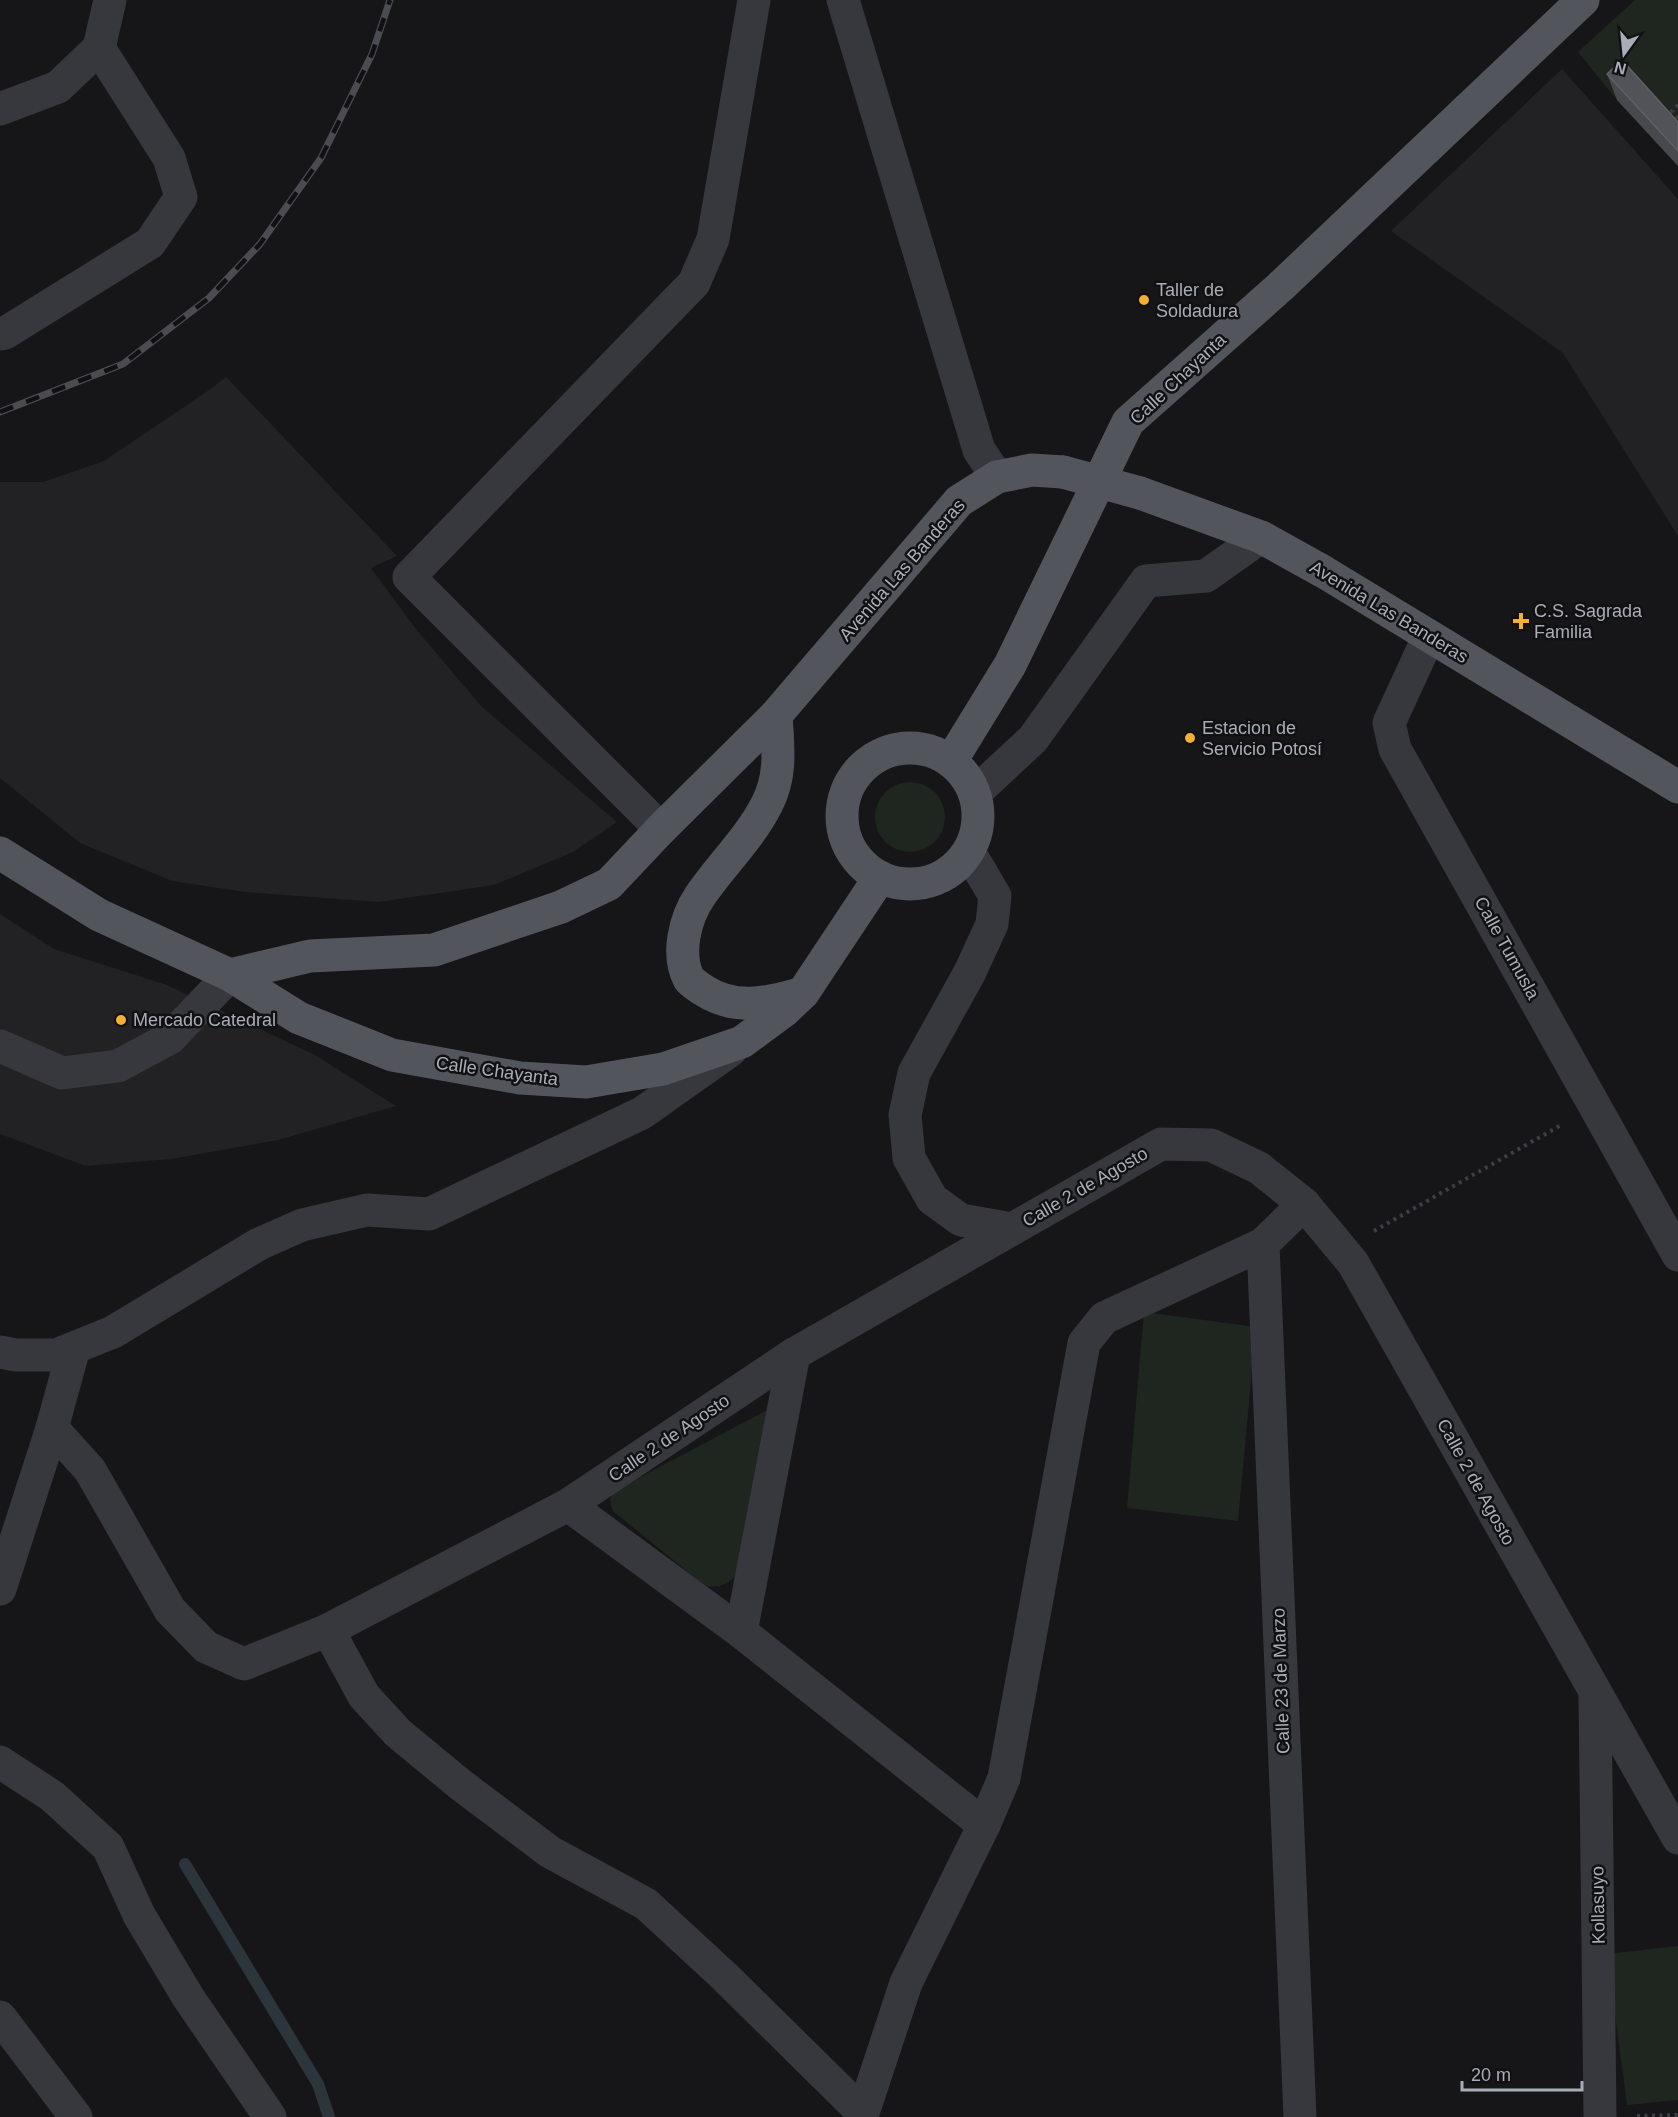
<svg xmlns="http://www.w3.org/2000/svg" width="1678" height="2117" font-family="Helvetica,sans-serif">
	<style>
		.built { fill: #222225 }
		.green { fill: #1e261f }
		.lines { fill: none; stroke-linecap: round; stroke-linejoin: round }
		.stream { stroke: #2c353c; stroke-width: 12 }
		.path { stroke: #3d3f44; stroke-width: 4; stroke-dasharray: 3 4.5; stroke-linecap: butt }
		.minor { stroke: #37383d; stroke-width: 33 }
		.major { stroke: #53555c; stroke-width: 33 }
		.rail-casing { stroke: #4a4c52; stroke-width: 7 }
		.rail { stroke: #111113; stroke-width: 4.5; stroke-dasharray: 14; stroke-linecap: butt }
		.major-bridge { stroke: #53555c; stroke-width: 33 }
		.wall { fill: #47494d }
		.building { fill: #525359; stroke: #5f6168; stroke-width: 1.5 }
		.poi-dot { fill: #f2b134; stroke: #111113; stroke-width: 2 }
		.labels { text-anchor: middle; stroke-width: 5; stroke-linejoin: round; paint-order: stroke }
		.poi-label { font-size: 18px; fill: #a8adb8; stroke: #111113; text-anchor: start }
		.street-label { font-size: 18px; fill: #a8adb8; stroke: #111113 }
	</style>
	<rect width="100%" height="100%" fill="#161618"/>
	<g class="built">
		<path d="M1562,69L1678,199V536L1563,353L1391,231Z"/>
		<path d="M226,377L397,556L371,568L416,629L481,706L617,822L573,852L494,885L379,902L245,892L172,881L80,843L0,778V482H43L104,461L212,388Z"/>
		<path d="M0,914L54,949L167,985L315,1055L396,1106L278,1140L171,1159L86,1166L0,1134Z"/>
	</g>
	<g class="green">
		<path d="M1635,0H1678V166L1617,100L1578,52Z"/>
		<circle cx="910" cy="817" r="35"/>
		<path d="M1144,1312L1256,1327L1238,1521L1127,1508Z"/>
		<path d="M775,1406L737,1574C728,1585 717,1589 704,1585L613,1511L610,1502L612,1492Z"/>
		<path d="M1678,1946V2100L1627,2105L1607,1954Z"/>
	</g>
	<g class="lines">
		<path class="stream" d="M185,1864L318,2084L329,2117"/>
		<g class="path">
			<path d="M1678,105L1672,111L1678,118"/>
			<path d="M1374,1231L1563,1124"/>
			<path d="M1637,2116L1678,2115"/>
		</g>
		<g class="minor">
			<path d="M843,0L979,450L997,477"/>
			<path d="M0,109L58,87L99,48L110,0"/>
			<path d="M0,334L5,333L150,243L181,197L169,158L99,48"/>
			<path d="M1429,636L1389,723L1395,749L1678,1255"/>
			<path d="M975,793L1033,739L1146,581L1206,576L1261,537"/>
			<path d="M661,829L409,577L694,283L713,239L754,0"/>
			<path d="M969,852L995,896L992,924L970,972L914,1073L905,1115L909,1158L932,1199L961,1220L1012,1229"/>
			<path d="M0,1046L62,1073L118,1066L170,1038L230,975"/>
			<path d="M1263,1244L1300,2117"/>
			<path d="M0,1352L16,1355H56L113,1332L259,1244L302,1225L367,1210L429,1214L642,1113L731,1050"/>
			<path d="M52,1428L90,1470L170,1610L206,1647L244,1664L328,1630L364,1696L398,1733L461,1785L550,1852L646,1904L724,1976L863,2113L906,1983L984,1825L1004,1778L1084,1343L1104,1318L1263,1244L1304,1204"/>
			<path d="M568,1505L741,1632L984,1825"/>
			<path d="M0,1589L52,1428L74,1348"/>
			<path d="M328,1630L568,1505L794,1354L1161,1144L1211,1145L1259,1168L1304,1204L1353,1263L1678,1838"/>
			<path d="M741,1632L794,1354"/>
			<path d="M1595,1695L1600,2117"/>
			<path d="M0,1762L52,1796L108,1847L139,1915L188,1997L270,2117"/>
			<path d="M0,2017L76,2117"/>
		</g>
		<g class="major">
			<path d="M1140,493L1261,537L1324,572L1678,787"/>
			<path d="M776,715C778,747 782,775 767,804C750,838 721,865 700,896C685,918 676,954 689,979C692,983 698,986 703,990C734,1010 765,1004 799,994"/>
			<circle cx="910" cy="816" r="68"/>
			<path d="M951,761L1010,665L1128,422L1280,287L1583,0"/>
			<path d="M0,853L99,915L230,975L299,1018L392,1055L520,1078L586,1082L663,1069L742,1042L784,1011L803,993L880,877"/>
			<path d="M230,975L310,956L434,950L561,907L609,884L661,829L776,715L959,501L997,477L1032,470L1063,472"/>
		</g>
		<defs>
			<path id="rail" d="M0,412L123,364L209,298L260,244L321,158L372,54L390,0"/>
		</defs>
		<use href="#rail" class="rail-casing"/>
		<use href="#rail" class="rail"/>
		<path class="major-bridge" d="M1063,472L1140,493"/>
	</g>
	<path class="wall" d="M1607,74L1678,122V166L1617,100Z"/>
	<path class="building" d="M1622,60L1678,122V151L1607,74Z"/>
	<g class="poi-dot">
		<circle cx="1144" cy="300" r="6"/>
		<path d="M1518 612h6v6h6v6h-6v6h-6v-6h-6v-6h6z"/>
		<circle cx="1190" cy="738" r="6"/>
		<circle cx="121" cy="1020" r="6"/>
	</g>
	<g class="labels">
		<g class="poi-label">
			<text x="1156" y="296">Taller de<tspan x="1156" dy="21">Soldadura</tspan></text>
			<text x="1534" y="617">C.S. Sagrada<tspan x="1534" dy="21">Familia</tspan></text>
			<text x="1202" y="734">Estacion de<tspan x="1202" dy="21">Servicio Potosí</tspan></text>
			<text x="133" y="1026">Mercado Catedral</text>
		</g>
		<g class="street-label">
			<text transform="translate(1178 379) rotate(-43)" y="6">Calle Chayanta</text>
			<text transform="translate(902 570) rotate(-49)" y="6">Avenida Las Banderas</text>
			<text transform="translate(1389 612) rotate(31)" y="6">Avenida Las Banderas</text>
			<text transform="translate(1507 948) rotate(61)" y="6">Calle Tumusla</text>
			<text transform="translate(497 1071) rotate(8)" y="6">Calle Chayanta</text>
			<text transform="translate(1085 1187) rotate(-30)" y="6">Calle 2 de Agosto</text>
			<text transform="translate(669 1438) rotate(-34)" y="6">Calle 2 de Agosto</text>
			<text transform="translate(1476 1482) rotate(61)" y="6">Calle 2 de Agosto</text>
			<text transform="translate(1281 1681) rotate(-92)" y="6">Calle 23 de Marzo</text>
			<text transform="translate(1598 1905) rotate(-91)" y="6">Kollasuyo</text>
		</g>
	</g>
	<g transform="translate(1624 54) rotate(195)" stroke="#111113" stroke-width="4.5" paint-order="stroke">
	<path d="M0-4.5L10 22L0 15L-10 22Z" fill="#a8adb8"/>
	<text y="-9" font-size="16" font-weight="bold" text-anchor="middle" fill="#a8adb8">N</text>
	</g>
	<path d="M1462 2081v9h120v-9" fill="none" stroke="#a8adb8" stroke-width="3"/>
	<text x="1471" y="2081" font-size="18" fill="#a8adb8" stroke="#111113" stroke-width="4.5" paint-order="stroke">20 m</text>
</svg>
